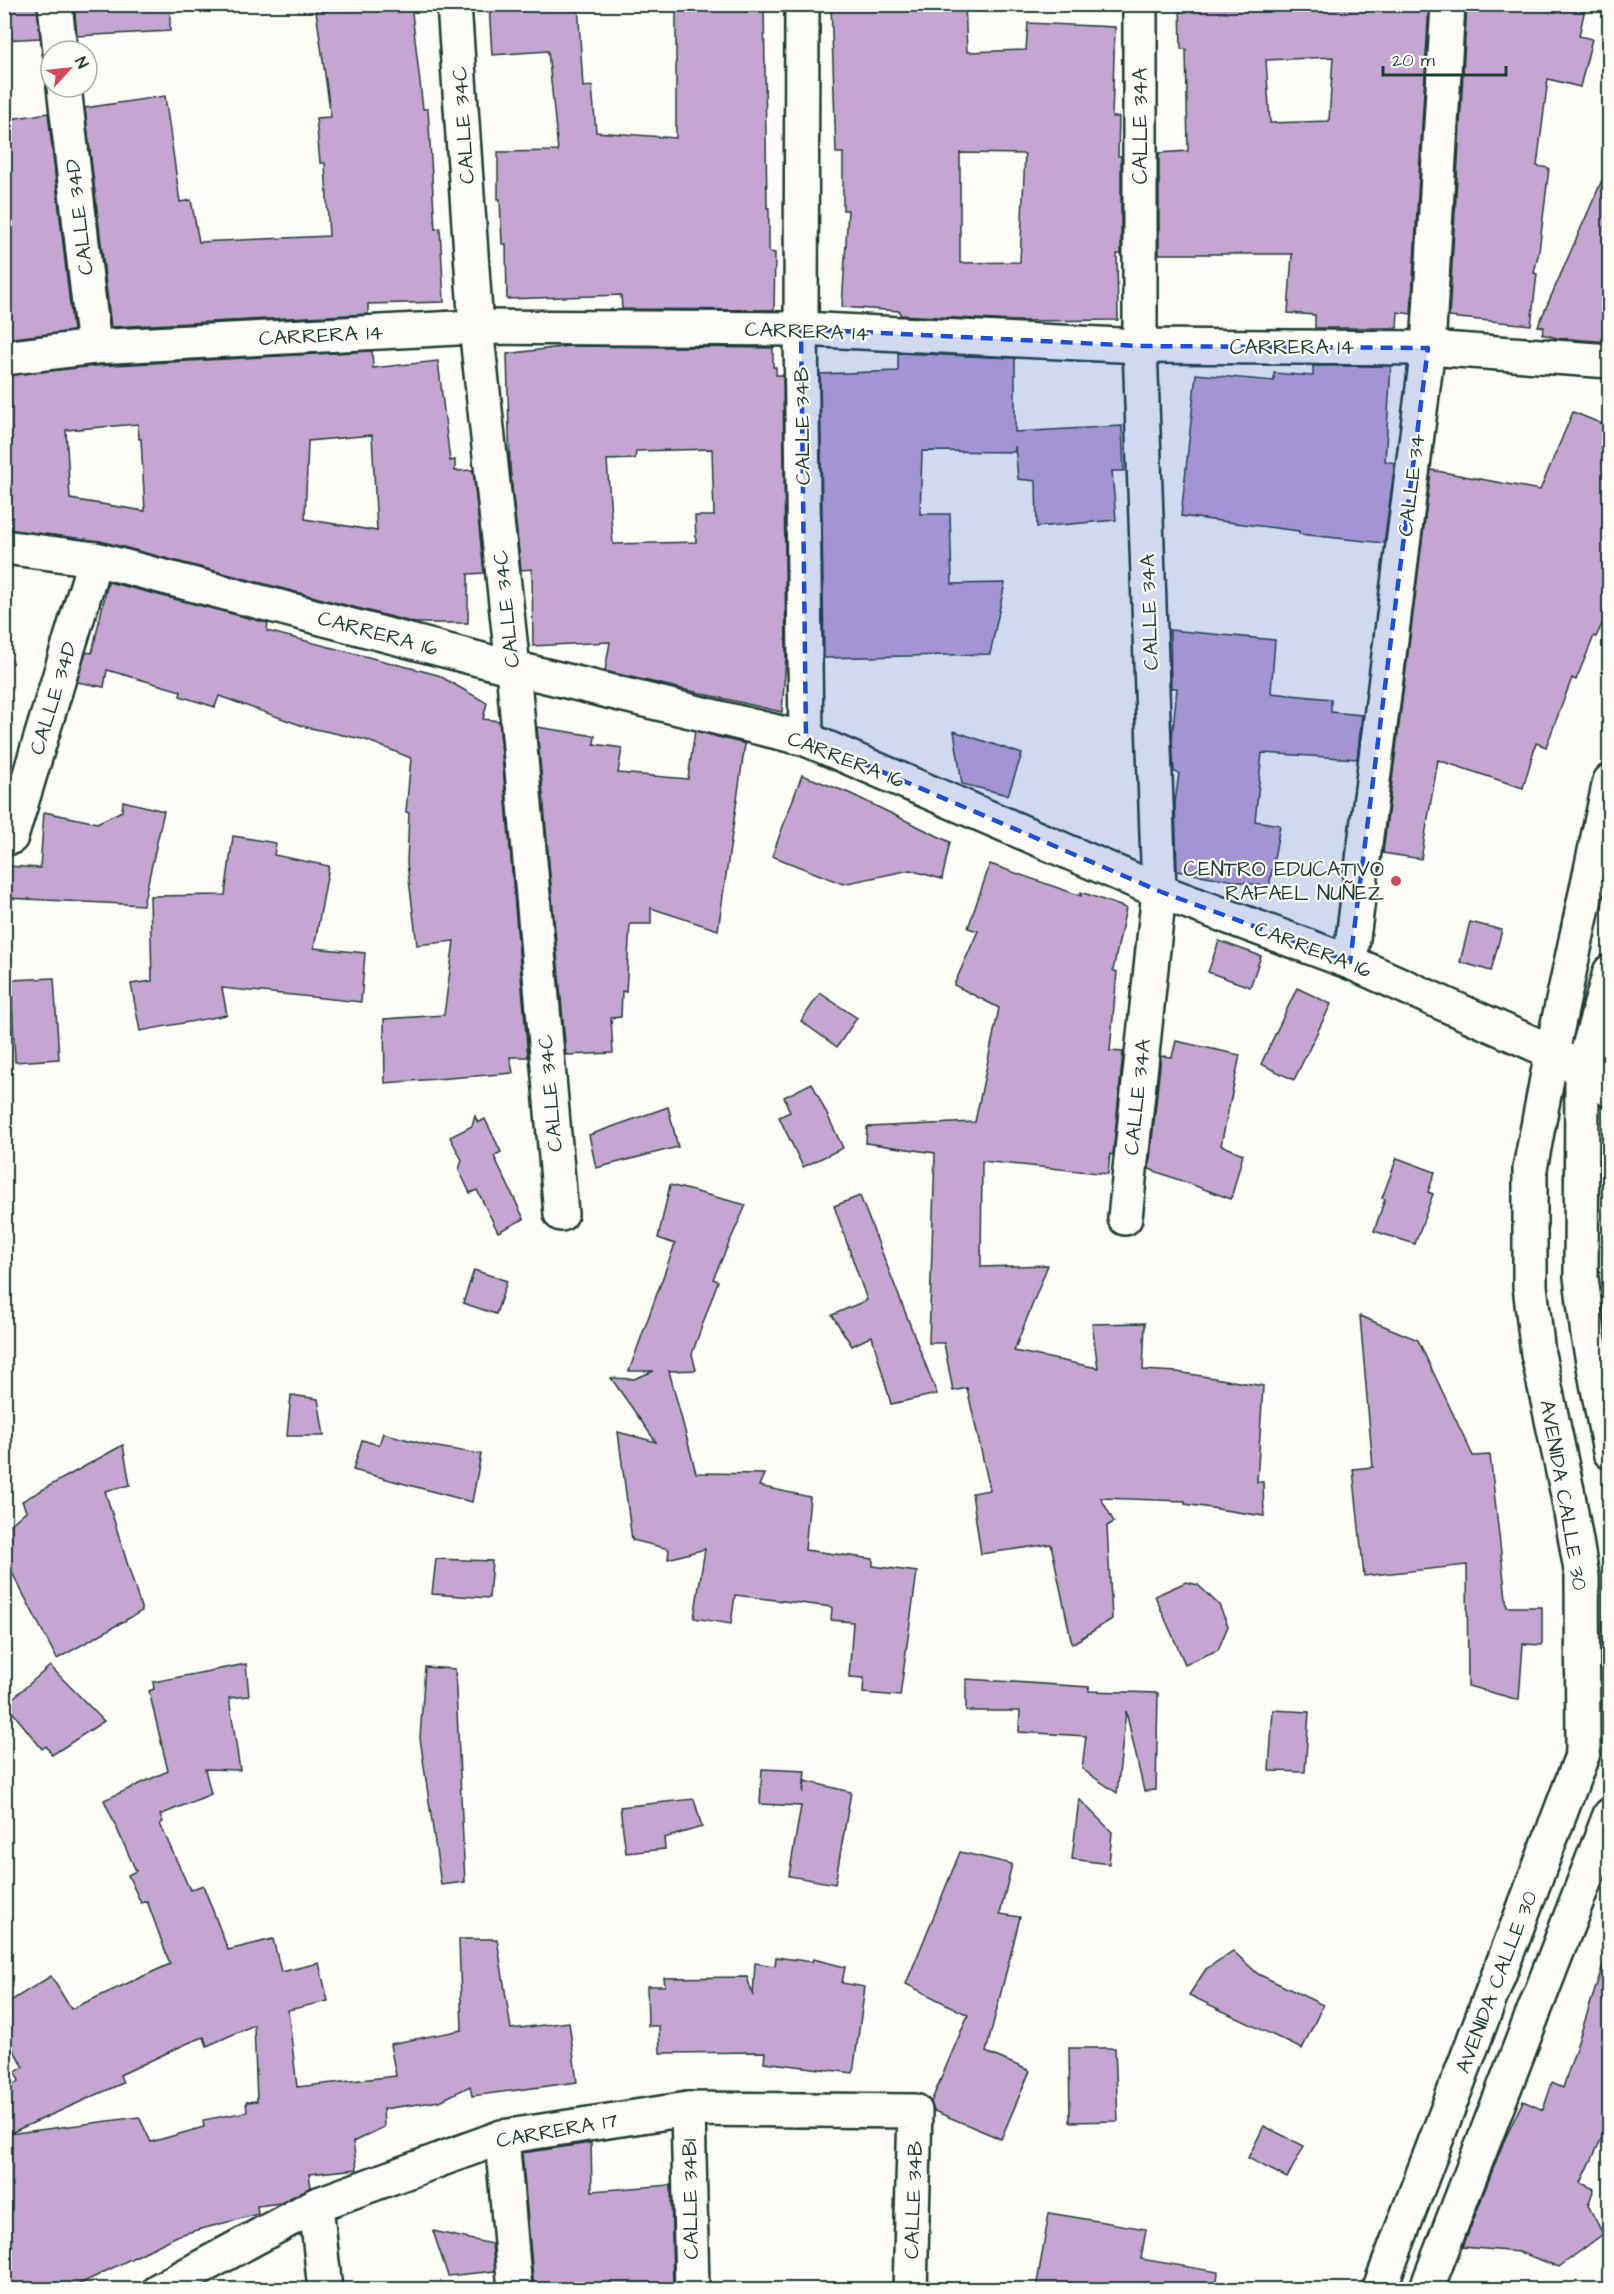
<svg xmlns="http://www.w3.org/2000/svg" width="1614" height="2294" font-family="'Architects Daughter',sans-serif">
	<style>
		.building { fill: #c5a6d2; stroke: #1f3d34; stroke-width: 1.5; fill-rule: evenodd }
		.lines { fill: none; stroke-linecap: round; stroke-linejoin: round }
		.street-casing { stroke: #1f3d34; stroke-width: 38 }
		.secondary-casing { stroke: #1f3d34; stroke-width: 38 }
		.street { stroke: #fdfcf7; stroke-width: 33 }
		.secondary { stroke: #fdfcf7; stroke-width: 33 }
		.marked { fill: #1d4ed8; fill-opacity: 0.2; stroke: #1d4ed8; stroke-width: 4.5; stroke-dasharray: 12 8; stroke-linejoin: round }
		.poi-dot { fill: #d1495b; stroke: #fdfcf7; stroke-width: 2 }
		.labels { text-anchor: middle; stroke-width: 4.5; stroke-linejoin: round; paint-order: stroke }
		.street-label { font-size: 21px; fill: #1f3d34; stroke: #fdfcf7 }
		.poi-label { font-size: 21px; fill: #1f3d34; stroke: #fdfcf7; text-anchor: end }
	</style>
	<rect width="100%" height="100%" fill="#fdfcf7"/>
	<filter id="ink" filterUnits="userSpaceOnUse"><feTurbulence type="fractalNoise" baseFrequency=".0167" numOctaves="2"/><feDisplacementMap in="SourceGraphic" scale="12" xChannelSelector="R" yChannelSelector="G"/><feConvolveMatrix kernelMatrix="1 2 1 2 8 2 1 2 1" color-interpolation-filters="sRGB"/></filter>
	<g filter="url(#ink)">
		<g class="building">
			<path d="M4,4H37L40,38L4,40Z"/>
			<path d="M74,4H170V31L77,36Z"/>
			<path d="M315,4H411L423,109H428L435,229L440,228L444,302L368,304V314L111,327L85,108L165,96L180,202L191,200L199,242L329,236L325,163H320L316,118L331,117Z"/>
			<path d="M489,4H578L583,87L592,86L596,132L676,138V4H764L767,208H769V252L775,253L774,310L622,309L621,295L507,299L506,244H502L500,199H498V152L558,151L548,51L492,55Z"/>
			<path d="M831,4H965L967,52L1026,50L1028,23L1115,27L1112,117H1119L1118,156H1121V254H1117L1118,320L1015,321L900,315V311L842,307L848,210H843V153H836ZM960,153L1025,154L1020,262L960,263Z"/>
			<path d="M1180,4H1429L1411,314L1398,312L1397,328H1315V315L1288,313L1292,254H1159V153L1188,151L1186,49H1181ZM1333,57L1329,121L1270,123L1266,60Z"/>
			<path d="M1467,4H1586L1579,36L1592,39L1580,87L1548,79L1537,166L1549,168L1539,251L1534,273L1537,274L1531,325L1449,317Z"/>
			<path d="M48,113L73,331L4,339V120Z"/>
			<path d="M1610,162V342L1557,338L1542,334L1544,327L1538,326Z"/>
			<path d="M569,346L773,348V367H776V375H783L786,658L782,712L605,671L610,642L533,646L532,569L521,570L510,468L507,354ZM712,449L714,516H695L696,542L613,544L607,460L635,459L636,451Z"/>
			<path d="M372,351L373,368L438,361L450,461L455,460V471L473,470L484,573L468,574V623H415L100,541L4,529V376L96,366ZM138,424L139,439H141L145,511L70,499L66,430ZM372,435L377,531L305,519L308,441Z"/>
			<path d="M898,353L1015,358V432L1122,426L1124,471H1112L1116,520L1037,527L1036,481L1018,479L1015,446V452L922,451L920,514H950L952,584L1005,583L990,654L824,658L820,374L898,371Z"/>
			<path d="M1313,366H1391L1385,461L1395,463L1384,543L1299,534V531L1181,516L1196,374L1274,381V373L1313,376Z"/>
			<path d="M1573,412L1610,427V607L1596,637L1594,636L1576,680L1572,678L1546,747L1536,743L1523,788L1438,760L1421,859L1383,853L1431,470L1540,490Z"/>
			<path d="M108,582L268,623L267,631L438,675L487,703L483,719L499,721L528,1057H510L513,1073L385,1083L384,1019L444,1015L454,941L417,945L407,863L409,813L406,812L411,758L366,740L306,727L219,696L215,707L180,696L181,691L107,670L104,687L77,682L86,652L92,653Z"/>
			<path d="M1170,630L1275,640L1271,693L1331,699V712L1362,715L1357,759L1262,753L1255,821L1280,825L1269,887L1177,871L1175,803L1179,773L1174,772L1172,739L1177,688H1171Z"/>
			<path d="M537,727L595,736L594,744L622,748L618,773L688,779L695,731L745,744L718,930L651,908V924H630L626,992L622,991L621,1017L611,1018L613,1053L566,1055Z"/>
			<path d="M954,731L1022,754L1008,795L962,784Z"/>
			<path d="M802,775L849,793L950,842L942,879L910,870L843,884L772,856Z"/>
			<path d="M123,801L164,811L143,905L7,898L8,866L40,868L44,812L97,823L122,811Z"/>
			<path d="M233,836L276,843L274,855L329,866L314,948L365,953L361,1002L222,988L227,1015L140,1031L131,984L152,981L150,896L225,895Z"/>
			<path d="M990,864L1081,896V892L1126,908L1113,970L1117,972L1110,1051L1123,1052L1113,1155L1110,1154L1108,1174L982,1161L981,1267L1048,1265L1014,1351L1098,1368L1092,1324L1145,1323L1143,1370L1177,1372L1263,1386L1257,1482H1263L1264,1516L1185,1504V1501L1101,1498L1114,1522L1107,1526L1112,1619L1072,1644L1051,1544L981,1554L972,1493L990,1490L967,1388L953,1391L944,1343H929L935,1153L866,1143L867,1127L975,1122L999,1008L954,985L978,931L968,928Z"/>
			<path d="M1470,922L1502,930L1491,971L1460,962Z"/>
			<path d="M1219,941L1261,956L1250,987L1208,972Z"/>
			<path d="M54,978L59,1059L15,1062L11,980Z"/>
			<path d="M1297,988L1331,1004L1294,1080L1261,1064Z"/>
			<path d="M820,993L857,1018L837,1047L801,1021Z"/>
			<path d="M1176,1041L1240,1055L1221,1145L1243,1154L1231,1199L1149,1169L1161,1056L1172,1057Z"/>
			<path d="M812,1083L843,1148L803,1167L779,1117L790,1112L784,1097Z"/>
			<path d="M668,1107L678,1147L596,1168L589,1135Z"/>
			<path d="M475,1116L478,1123L485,1119L501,1152L494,1156L524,1219L498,1232L477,1190L470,1193L459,1170L462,1160L450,1137L472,1126Z"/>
			<path d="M1397,1158L1435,1172L1428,1192L1433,1194L1415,1244L1374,1231L1385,1199L1382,1198Z"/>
			<path d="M670,1185L746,1205L713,1279L718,1281L692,1354L696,1370L669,1371L696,1473L764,1474L759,1486L810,1497L805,1550L873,1559V1566L917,1572L900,1696L863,1693L864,1678L849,1677L853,1622L831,1620L832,1607L735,1595L731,1624L694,1618L705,1549L668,1559L669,1549L632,1540L618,1432L656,1442L611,1378L634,1379L654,1371H629L675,1244L658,1238Z"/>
			<path d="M860,1196L937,1394L891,1404L872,1336L852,1346L832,1315L867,1300L834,1206Z"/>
			<path d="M474,1270L507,1281L496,1314L463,1303Z"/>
			<path d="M1360,1316L1418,1340L1473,1456L1490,1455L1507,1607H1542V1645L1523,1644L1519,1700L1468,1686L1467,1565L1364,1576L1353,1469L1373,1467Z"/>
			<path d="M291,1395L318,1399L324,1436H287Z"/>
			<path d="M383,1433L431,1446L481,1454L472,1502L353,1470L362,1440L379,1445Z"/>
			<path d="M123,1445L130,1485L105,1491L142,1611L57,1659L4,1557V1530L26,1511L22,1501Z"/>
			<path d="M436,1559L492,1561L489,1598L432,1594Z"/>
			<path d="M1186,1582L1198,1585L1219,1605L1228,1626L1218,1650L1185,1664L1155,1596Z"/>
			<path d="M246,1664L249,1696L229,1698L240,1770L205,1769L211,1794L160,1815L163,1822L160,1824L190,1890L203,1885L228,1950L273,1939L281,1972L319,1963L328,2001L288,2010L297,2087L396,2076L390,2044L462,2030L459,1939H497L511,2029L569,2022L577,2082L472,2096L470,2086L440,2101L383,2109L384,2127L353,2142L357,2169L309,2174L311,2187L281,2203L257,2206L258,2214L179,2235L70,2289H4V2090L19,2081L15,2072L24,2067L4,2035V2022L10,2017L7,2003L51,1976L71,2009L170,1964L147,1901L141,1903L128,1875L136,1871L104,1800L168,1771L149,1691L154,1689L153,1682ZM254,2025L257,2101L246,2102L247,2112L203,2120L204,2127L151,2142L139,2117L8,2134L123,2083L120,2075L188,2043L204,2037L207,2046Z"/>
			<path d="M50,1666L104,1721L52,1755L46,1746L42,1749L6,1704Z"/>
			<path d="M425,1667L455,1669L465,1882L441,1885L420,1738Z"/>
			<path d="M966,1679L1089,1687V1691L1158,1693L1156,1790L1144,1791L1126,1711L1117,1793L1082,1769L1086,1736L1019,1732L1020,1711H966Z"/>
			<path d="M1273,1710L1309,1712L1305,1772L1269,1771Z"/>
			<path d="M762,1769L805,1771L803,1793L805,1781L851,1792L835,1884L789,1876L801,1806L760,1804Z"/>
			<path d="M694,1799L702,1827L664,1838L665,1849L626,1853L620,1807Z"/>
			<path d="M1079,1799L1112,1832L1109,1864L1072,1859Z"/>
			<path d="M960,1852L1012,1864L1000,1914L1020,1917L986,2052L1030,2071L1001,2139L934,2111L931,2102L968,2015L906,1984Z"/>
			<path d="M1233,1951L1258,1974L1323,2005L1302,2049L1189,1995L1206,1969Z"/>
			<path d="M776,1957L812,1962L813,1959L845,1967L842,1983L865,1987L853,2073L764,2062L765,2052L660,2053L659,2026H648L647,1986H665L664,1978L747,1977L753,1996L755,1963L775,1966Z"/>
			<path d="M1603,1965L1610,1966V2120L1581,2183L1594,2189L1588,2205L1603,2234L1559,2267L1519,2252L1463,2247L1503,2143L1523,2101L1543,2110L1552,2083L1563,2088Z"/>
			<path d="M1069,2048H1115L1118,2121L1070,2122Z"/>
			<path d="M1264,2126L1304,2146L1287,2178L1248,2158Z"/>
			<path d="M591,2143L592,2191L671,2185L673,2289H534L522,2153Z"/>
			<path d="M1049,2213L1146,2229L1141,2259L1218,2272L1216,2289H1036Z"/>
			<path d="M433,2231L492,2244L495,2271L448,2276Z"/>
		</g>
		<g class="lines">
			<defs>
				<g id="street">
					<path d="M55,4L60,51"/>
					<path d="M454,4L476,327L513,668L561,1214"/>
					<path d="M802,4L801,329L806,739"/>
					<path d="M64,87L94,347"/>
					<path d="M4,358L94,347L476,327L801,329L1140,346L1428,348L1610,361"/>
					<path d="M4,547L95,559L513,668L806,739L1159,891L1350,962L1552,1052L1610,1090"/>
					<path d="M11,837L95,559"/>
					<path d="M1350,962L1428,348L1448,4"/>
					<path d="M1125,1218L1159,891L1140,346V4"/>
					<path d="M688,2109L692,2290"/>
					<path d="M502,2137L515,2290"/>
					<path d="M316,2205L325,2290"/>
					<path d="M159,2290L316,2205L502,2137L688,2109L915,2111L910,2290"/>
				</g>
				<g id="secondary">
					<path d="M1610,972L1582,1072L1581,1277L1588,1335L1610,1452"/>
					<path d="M1379,2290L1583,1753L1582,1576L1568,1495L1538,1354L1530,1286V1169L1552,1052L1610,781"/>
					<path d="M1426,2290L1610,1815"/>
				</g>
			</defs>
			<use href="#street" class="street-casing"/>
			<use href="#secondary" class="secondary-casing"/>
			<use href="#street" class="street"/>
			<use href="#secondary" class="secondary"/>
		</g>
	</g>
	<path class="marked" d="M801,329L1140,346L1428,348L1350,962L1159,891L806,739Z"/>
	<circle class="poi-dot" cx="1396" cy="881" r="6"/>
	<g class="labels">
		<g class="street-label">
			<text transform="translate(463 125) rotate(-94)" y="7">CALLE 34C</text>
			<text transform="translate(1140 126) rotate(-90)" y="7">CALLE 34A</text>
			<text transform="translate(79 217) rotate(-97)" y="7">CALLE 34D</text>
			<text transform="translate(807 331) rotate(2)" y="7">CARRERA 14</text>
			<text transform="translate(321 335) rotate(-3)" y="7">CARRERA 14</text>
			<text x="1292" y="354">CARRERA 14</text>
			<text transform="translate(802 426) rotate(-91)" y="7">CALLE 34B</text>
			<text transform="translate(1411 485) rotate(-83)" y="7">CALLE 34</text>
			<text transform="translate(506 609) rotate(-96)" y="7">CALLE 34C</text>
			<text transform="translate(1149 612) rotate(-92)" y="7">CALLE 34A</text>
			<text transform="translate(378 633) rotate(15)" y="7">CARRERA 16</text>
			<text transform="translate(53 698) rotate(-73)" y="7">CALLE 34D</text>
			<text transform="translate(846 759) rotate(21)" y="7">CARRERA 16</text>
			<text transform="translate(1313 949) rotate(21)" y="7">CARRERA 16</text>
			<text transform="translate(550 1093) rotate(-95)" y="7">CALLE 34C</text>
			<text transform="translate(1137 1097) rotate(-84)" y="7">CALLE 34A</text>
			<text transform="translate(1564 1495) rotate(80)" y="7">AVENIDA CALLE 30</text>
			<text transform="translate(1496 1982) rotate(-69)" y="7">AVENIDA CALLE 30</text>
			<text transform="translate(557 2130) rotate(-10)" y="7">CARRERA 17</text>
			<text transform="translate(690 2199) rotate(-91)" y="7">CALLE 34B1</text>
			<text transform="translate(913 2200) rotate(-88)" y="7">CALLE 34B</text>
		</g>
		<g class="poi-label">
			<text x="1384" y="876">CENTRO EDUCATIVO<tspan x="1384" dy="24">RAFAEL NUÑEZ</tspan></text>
		</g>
	</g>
	<rect width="1614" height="2294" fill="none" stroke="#fdfcf7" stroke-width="24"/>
	<rect x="12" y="12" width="1590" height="2270" fill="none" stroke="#1f3d34" stroke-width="2" filter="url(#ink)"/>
	<g transform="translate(69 69) rotate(63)"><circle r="28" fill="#fdfcf7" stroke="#a4b0a9" stroke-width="1.5"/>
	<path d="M0-4.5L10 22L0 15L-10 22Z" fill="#d1495b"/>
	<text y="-9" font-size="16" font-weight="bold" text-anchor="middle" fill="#1f3d34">N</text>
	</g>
	<path d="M1383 66v9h123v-9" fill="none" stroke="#1f3d34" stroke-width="3"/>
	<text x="1392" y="66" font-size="18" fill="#1f3d34" stroke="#fdfcf7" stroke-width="4.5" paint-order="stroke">20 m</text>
</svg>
